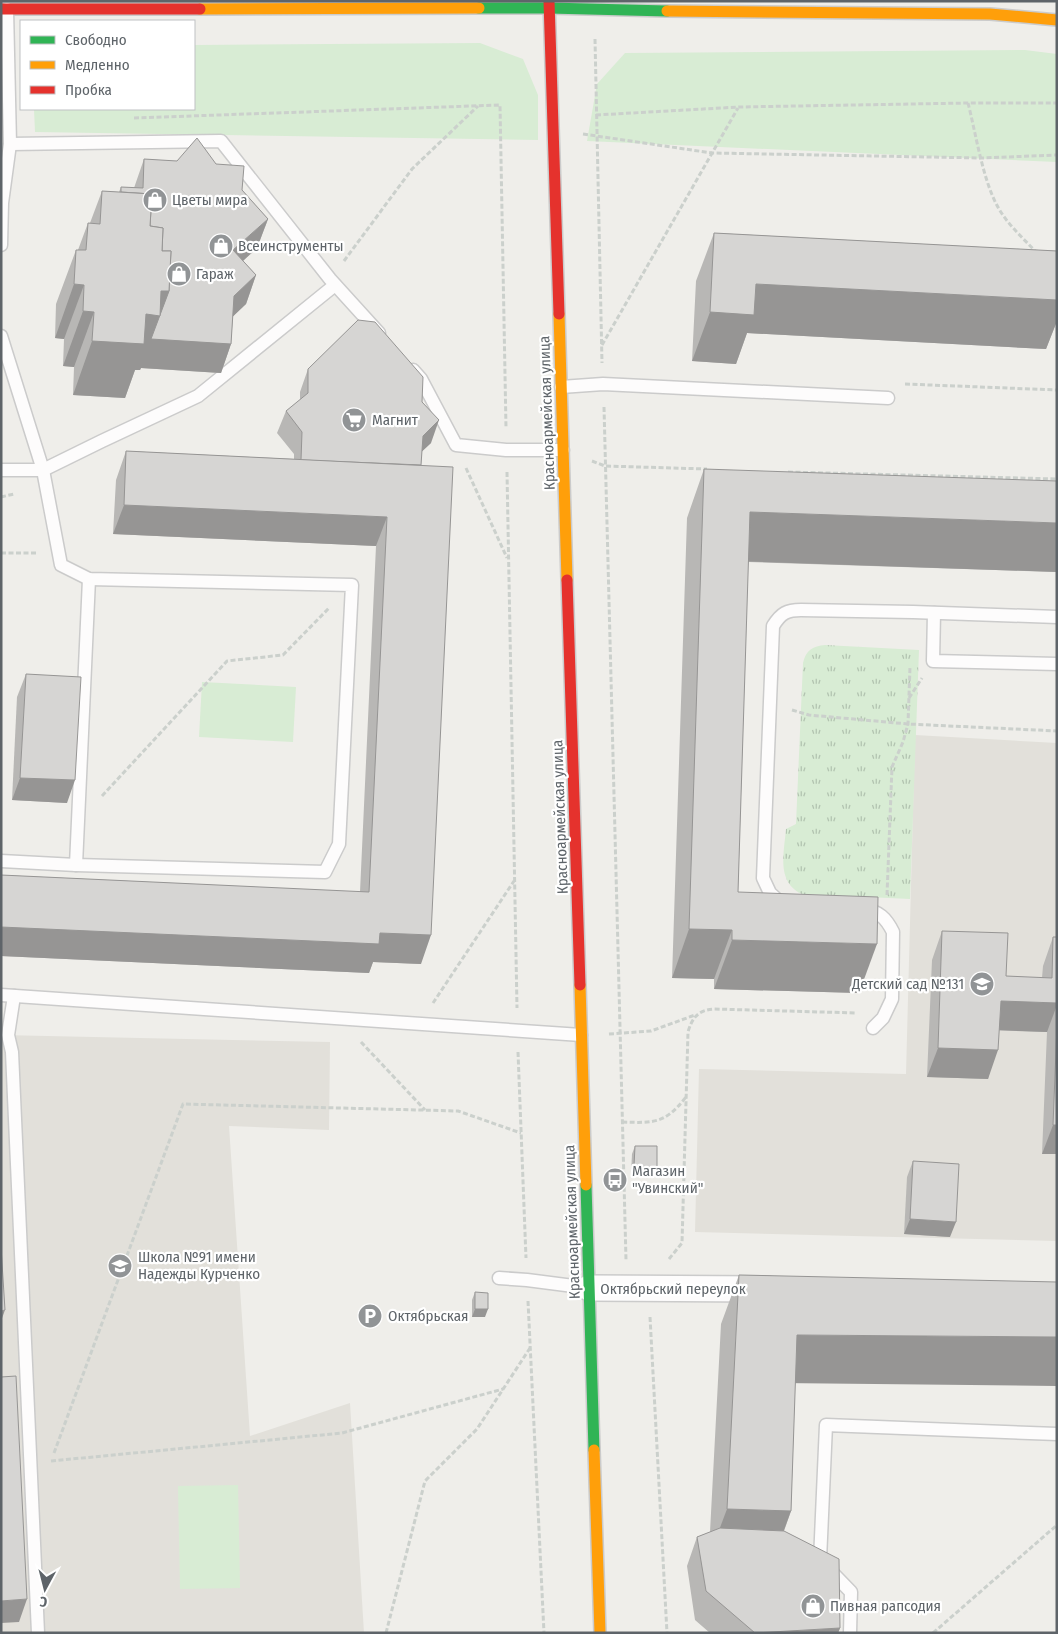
<svg xmlns="http://www.w3.org/2000/svg" width="1058" height="1634" font-family="'Fira Sans Condensed',sans-serif">
	<style>
		.education { fill: #e2e0da }
		.grass { fill: #d8ecd4 }
		.park { fill: url(#park-tufts) }
		.lines { fill: none; stroke-linecap: round; stroke-linejoin: round }
		.lane-casing { stroke: #cbcbcb; stroke-width: 15 }
		.street-casing { stroke: #cbcbcb; stroke-width: 28 }
		.fast-casing { stroke: #cbcbcb; stroke-width: 14 }
		.slow-casing { stroke: #cbcbcb; stroke-width: 14 }
		.jam-casing { stroke: #cbcbcb; stroke-width: 14 }
		.path { stroke: #cbd0cc; stroke-width: 3; stroke-dasharray: 5 2.5; stroke-linecap: butt }
		.lane { stroke: #fdfcfc; stroke-width: 12 }
		.street { stroke: #fdfcfc; stroke-width: 25 }
		.fast { stroke: #30b455; stroke-width: 11 }
		.slow { stroke: #ff9f0a; stroke-width: 11 }
		.jam { stroke: #e5322d; stroke-width: 11 }
		.wall { fill: #b8b7b5 }
		.shaded-wall { fill: #969594 }
		.building { fill: #d6d5d3; stroke: #969594 }
		.labels { text-anchor: middle; stroke-width: 4.5; stroke-linejoin: round; paint-order: stroke }
		.poi-label { font-size: 15px; fill: #5e6469; stroke: #fff; text-anchor: start }
		.street-label { font-size: 15px; fill: #5e6469; stroke: #fff }
	</style>
	<defs>
		<pattern id="park-tufts" width="24" height="20" patternUnits="userSpaceOnUse" patternTransform="scale(1.25)"><rect width="24" height="20" fill="#d8ecd4"/><path d="M3 7l-1-3M5 7V3M7 7l1-3M15 17l-1-3M17 17v-4M19 17l1-3" fill="none" stroke="#b2c3b0"/></pattern>
	</defs>
	<rect width="100%" height="100%" fill="#efeeea"/>
	<g class="education">
		<path d="M915,735L1057,743V1241L695,1232L699,1069L906,1074Z"/>
		<path d="M1,1035L330,1042L329,1130L229,1126L250,1436L350,1403L364,1633H1Z"/>
	</g>
	<g class="grass">
		<path d="M480,43L523,59L538,95V140L35,132L34,109H194V45Z"/>
		<path d="M1025,50L1057,54V162L587,141L597,84L625,53Z"/>
		<path d="M202,682L296,687L293,742L199,737Z"/>
		<path d="M238,1485L240,1588L180,1589L178,1486Z"/>
	</g>
	<path class="park" d="M825,645L919,650L910,899L802,894C776,882 784,853 786,829L796,824L803,663C806,650 813,646 825,645Z"/>
	<g class="lines">
		<defs>
			<g id="lane">
				<path d="M10,144L221,141L330,279L379,333"/>
				<path d="M1,245L2,203L10,144L7,9"/>
				<path d="M1,336L43,470L61,565L89,579L352,585L339,844L325,872L76,865L1,861"/>
				<path d="M413,370L421,379L456,445L506,450H563"/>
				<path d="M561,387L603,384L888,398"/>
				<path d="M1,470H43L102,441L198,396L335,285"/>
				<path d="M934,613L933,661L1057,664"/>
				<path d="M76,865L89,579"/>
				<path d="M781,903L770,893L763,878L773,626C781,613 787,610 801,610L913,612L1057,617"/>
				<path d="M863,909C879,911 886,918 893,932L892,999L883,1018L873,1028"/>
				<path d="M1,995L581,1035"/>
				<path d="M14,996L8,1035L12,1052L38,1633"/>
				<path d="M499,1278L527,1280L589,1288"/>
				<path d="M850,1633L851,1592L820,1560L826,1425L1057,1434"/>
			</g>
			<path id="street" d="M589,1288L767,1289"/>
			<g id="fast">
				<path d="M479,8H549L667,11"/>
				<path d="M586,1185L594,1450"/>
			</g>
			<g id="slow">
				<path d="M200,9L479,8"/>
				<path d="M667,11L990,14L1057,20"/>
				<path d="M559,314L567,580"/>
				<path d="M580,985L586,1185"/>
				<path d="M594,1450L600,1633"/>
			</g>
			<g id="jam">
				<path d="M549,1L559,314"/>
				<path d="M1,9H200"/>
				<path d="M567,580L580,985"/>
			</g>
		</defs>
		<use href="#lane" class="lane-casing"/>
		<use href="#street" class="street-casing"/>
		<use href="#fast" class="fast-casing"/>
		<use href="#slow" class="slow-casing"/>
		<use href="#jam" class="jam-casing"/>
		<g class="path">
			<path d="M595,39L602,363"/>
			<path d="M968,103C976,134 983,182 999,209C1009,226 1024,239 1037,253"/>
			<path d="M596,115L739,107L968,103H1057"/>
			<path d="M134,118L500,105L506,428"/>
			<path d="M583,134L712,153L982,158L1057,155"/>
			<path d="M344,261L412,169L478,106"/>
			<path d="M602,345L738,108"/>
			<path d="M905,384L1057,390"/>
			<path d="M604,407L626,1260"/>
			<path d="M592,461L605,466L707,469"/>
			<path d="M466,468L507,558"/>
			<path d="M507,472L517,1008"/>
			<path d="M788,472L1057,479"/>
			<path d="M1,497L14,494"/>
			<path d="M1,553H36"/>
			<path d="M909,698L922,678"/>
			<path d="M792,710L809,715L908,724L1057,731"/>
			<path d="M102,796L227,661L283,655L329,608"/>
			<path d="M887,895L892,767L903,742L908,724L910,667"/>
			<path d="M433,1003L514,881"/>
			<path d="M609,1034L651,1031L695,1015"/>
			<path d="M361,1042L425,1110"/>
			<path d="M518,1052L526,1258"/>
			<path d="M622,1122C654,1123 665,1124 686,1097"/>
			<path d="M669,1259L682,1243L688,1032C692,1018 698,1010 714,1009L857,1013"/>
			<path d="M528,1301L544,1633"/>
			<path d="M650,1317L667,1633"/>
			<path d="M54,1453L183,1104L458,1111L521,1133"/>
			<path d="M51,1461L342,1433L503,1389"/>
			<path d="M386,1633L425,1481L477,1429L530,1348"/>
			<path d="M933,1633L1057,1525"/>
		</g>
		<use href="#lane" class="lane"/>
		<use href="#street" class="street"/>
		<use href="#fast" class="fast"/>
		<use href="#slow" class="slow"/>
		<use href="#jam" class="jam"/>
	</g>
	<g class="wall">
		<path d="M144,159L216,164L242,190L268,219L257,248L243,261L256,275L246,304L233,316L231,344L221,373L141,368L140,370H135L125,398L73,395L74,367L63,366L64,339L55,338L56,304L76,250H78L88,223H90L102,191L119,192L121,187L134,188Z"/>
		<path d="M714,233L1057,251V321L1046,349L747,333L736,364L692,361L696,281Z"/>
		<path d="M308,369L422,402L431,443L422,451L421,465V964L373,962L369,973L1,956V875L360,892L376,546L113,534L116,480L126,451L294,459V454L277,433L286,411L300,400V392Z"/>
		<path d="M704,469L1057,572L748,562L738,892L859,993L714,989V979L672,978L687,518Z"/>
		<path d="M26,674L67,803L12,800L17,697Z"/>
		<path d="M942,931L1006,976L1042,978L1043,966L1053,937H1057V1154H1042L1047,1032L999,1030L988,1079L927,1077L932,960Z"/>
		<path d="M635,1146L657,1167L654,1174H631L632,1154Z"/>
		<path d="M913,1161L950,1237L904,1234L907,1177Z"/>
		<path d="M739,1275L795,1384L791,1511L784,1531L840,1628L838,1633H710L695,1620L687,1566L697,1537L710,1532L721,1324Z"/>
		<path d="M475,1292L485,1317H472V1300Z"/>
	</g>
	<g class="shaded-wall">
		<path d="M268,219L257,248L223,279L233,250Z"/>
		<path d="M256,275L246,304L224,325L234,296Z"/>
		<path d="M74,284L84,285L64,339L55,338Z"/>
		<path d="M756,284L1057,300V321L1046,349L747,333L736,364L692,361L710,312Z"/>
		<path d="M161,291H169L231,344L221,373L141,368L140,370H135L125,398L73,395L92,341L146,314Z"/>
		<path d="M83,311L94,312L74,367L63,366Z"/>
		<path d="M439,420L431,443L415,458L423,436Z"/>
		<path d="M124,505L387,517L376,546L113,534Z"/>
		<path d="M750,512L1057,523V572L732,561Z"/>
		<path d="M20,778L75,780L67,803L12,800Z"/>
		<path d="M1,927L380,933L431,935L421,964L373,962L369,973L1,956Z"/>
		<path d="M689,929L732,930L714,979L672,978Z"/>
		<path d="M732,940L877,944L859,993L714,989Z"/>
		<path d="M1001,1001L1057,1003V1005L1047,1032L990,1030Z"/>
		<path d="M938,1048L998,1050L988,1079L927,1077Z"/>
		<path d="M1053,1125H1057V1154H1042Z"/>
		<path d="M634,1166L657,1167L654,1174H631Z"/>
		<path d="M910,1219L956,1222L950,1237L904,1234Z"/>
		<path d="M475,1309H488L485,1317H472Z"/>
		<path d="M5,1310L1,1321V1311Z"/>
		<path d="M797,1335L1057,1337V1386L779,1383Z"/>
		<path d="M727,1509L791,1511L773,1560L709,1557Z"/>
		<path d="M27,1599L19,1622L1,1623V1601Z"/>
		<path d="M840,1628L838,1633H765Z"/>
	</g>
	<g class="building">
		<path d="M197,138L216,164L244,166L242,190L268,219L233,250L256,275L234,296L231,344L151,339L169,291L171,251H162L163,228L150,226L152,194L121,192V187L143,188L144,159L177,161Z"/>
		<path d="M102,191L152,194L150,226L163,228L162,251H171L169,291H161L160,316L146,314L144,344L92,341L94,312L83,311L84,285L74,284L76,250H86L88,223L100,224Z"/>
		<path d="M714,233L1057,251V300L756,284L754,315L710,312Z"/>
		<path d="M358,320L375,322L423,377L422,402L439,420L423,436L421,465L301,460L302,432L286,411L308,393V369Z"/>
		<path d="M126,451L453,467L431,935L380,933L379,944L1,927V875L369,892L387,517L124,505Z"/>
		<path d="M704,469L1057,481V523L750,512L738,892L878,897L877,944L732,940V930L689,929Z"/>
		<path d="M26,674L81,677L75,780L20,778Z"/>
		<path d="M942,931L1008,933L1006,976L1052,978L1053,937H1057V1003L1001,1001L998,1050L938,1048Z"/>
		<path d="M1057,1025V1125H1053Z"/>
		<path d="M635,1146H657V1167L634,1166Z"/>
		<path d="M913,1161L959,1164L956,1222L910,1219Z"/>
		<path d="M1,1247L5,1310L1,1311Z"/>
		<path d="M739,1275L1057,1282V1337L797,1335L791,1511L727,1509Z"/>
		<path d="M475,1292L488,1293V1309H475Z"/>
		<path d="M16,1376L27,1599L1,1601V1377Z"/>
		<path d="M720,1528L784,1531L839,1559L840,1628L755,1633L706,1591L697,1537Z"/>
	</g>
	<defs>
		<symbol id="shop-disc" viewBox="-11 -11 22 22"><circle r="9.5" fill="#919496" stroke="#fff"/><path d="M-5-2.5h2.3a2.7 3.5 0 0 1 5.4 0H5L5.5 6h-11ZM-1.5-2.5h3a1.5 2.3 0 0 0-3 0Z" fill="#fff"/></symbol>
		<symbol id="supermarket-disc" viewBox="-11 -11 22 22"><circle r="9.5" fill="#919496" stroke="#fff"/><path d="M-6-5.5h2.5l.6 2H6L4.5 2H-2.5L-4.4-4H-6ZM-1.5 3.2a1.3 1.3 0 1 0 .1 0ZM3 3.2a1.3 1.3 0 1 0 .1 0Z" fill="#fff"/></symbol>
		<symbol id="school-disc" viewBox="-11 -11 22 22"><circle r="9.5" fill="#919496" stroke="#fff"/><path d="M0-5L7-2L0 1L-7-2ZM-4 1L0 2.5L4 1V4Q0 6-4 4Z" fill="#fff"/></symbol>
		<symbol id="bus-disc" viewBox="-11 -11 22 22"><circle r="9.5" fill="#919496" stroke="#fff"/><path d="M-5-6H5V4H4V6H2V4H-2V6H-4V4H-5ZM-3.5-4V0h7V-4ZM-3.5 1.2v1.5H-2V1.2ZM2 1.2v1.5H3.5V1.2Z" fill="#fff"/></symbol>
		<symbol id="parking-disc" viewBox="-11 -11 22 22"><circle r="9.5" fill="#919496" stroke="#fff"/><path d="M-3.5-5.5H1a3.5 3.5 0 0 1 0 7H-1V5.5H-3.5ZM-1-3.4V-.6H.8a1.4 1.4 0 0 0 0-2.8Z" fill="#fff"/></symbol>
	</defs>
	<g fill-rule="evenodd">
		<use href="#shop-disc" x="141" y="186" width="28" height="28"/>
		<use href="#shop-disc" x="207" y="232" width="28" height="28"/>
		<use href="#shop-disc" x="165" y="260" width="28" height="28"/>
		<use href="#supermarket-disc" x="340" y="406" width="28" height="28"/>
		<use href="#school-disc" x="968" y="970" width="28" height="28"/>
		<use href="#bus-disc" x="601" y="1166" width="28" height="28"/>
		<use href="#school-disc" x="106" y="1252" width="28" height="28"/>
		<use href="#parking-disc" x="356" y="1302" width="28" height="28"/>
		<use href="#shop-disc" x="799" y="1592" width="28" height="28"/>
	</g>
	<g class="labels">
		<g class="poi-label">
			<text x="172" y="205">Цветы мира</text>
			<text x="238" y="251">Всеинструменты</text>
			<text x="196" y="279">Гараж</text>
			<text x="372" y="425">Магнит</text>
			<text x="964" y="989" text-anchor="end">Детский сад №131</text>
			<text x="632" y="1176">Магазин<tspan x="632" dy="17">"Увинский"</tspan></text>
			<text x="138" y="1262">Школа №91 имени<tspan x="138" dy="17">Надежды Курченко</tspan></text>
			<text x="388" y="1321">Октябрьская</text>
			<text x="830" y="1611">Пивная рапсодия</text>
		</g>
		<g class="street-label">
			<text transform="translate(547 413) rotate(-92)" y="5">Красноармейская улица</text>
			<text transform="translate(560 817) rotate(-92)" y="5">Красноармейская улица</text>
			<text transform="translate(572 1222) rotate(-92)" y="5">Красноармейская улица</text>
			<text x="673" y="1294">Октябрьский переулок</text>
		</g>
	</g>
	<rect width="1058" height="1634" fill="none" stroke="#5e6469" stroke-width="5"/>
	<rect x="20" y="20" width="175" height="90" fill="#ffffff" stroke="#bfc1c3"/>
	<rect x="30" y="36" width="25" height="8" fill="#30b455" stroke="#bfc1c3"/>
	<text x="65" y="45" font-size="15" fill="#5e6469">Свободно</text>
	<rect x="30" y="61" width="25" height="8" fill="#ff9f0a" stroke="#bfc1c3"/>
	<text x="65" y="70" font-size="15" fill="#5e6469">Медленно</text>
	<rect x="30" y="86" width="25" height="8" fill="#e5322d" stroke="#bfc1c3"/>
	<text x="65" y="95" font-size="15" fill="#5e6469">Пробка</text>
	<g transform="translate(45 1589) rotate(187)" stroke="#ffffff" stroke-width="4" paint-order="stroke">
	<path d="M0-4L9 19L0 12L-9 19Z" fill="#5e6469"/>
	<text y="-8" font-size="14" font-weight="bold" text-anchor="middle" fill="#5e6469">С</text>
	</g>
</svg>
